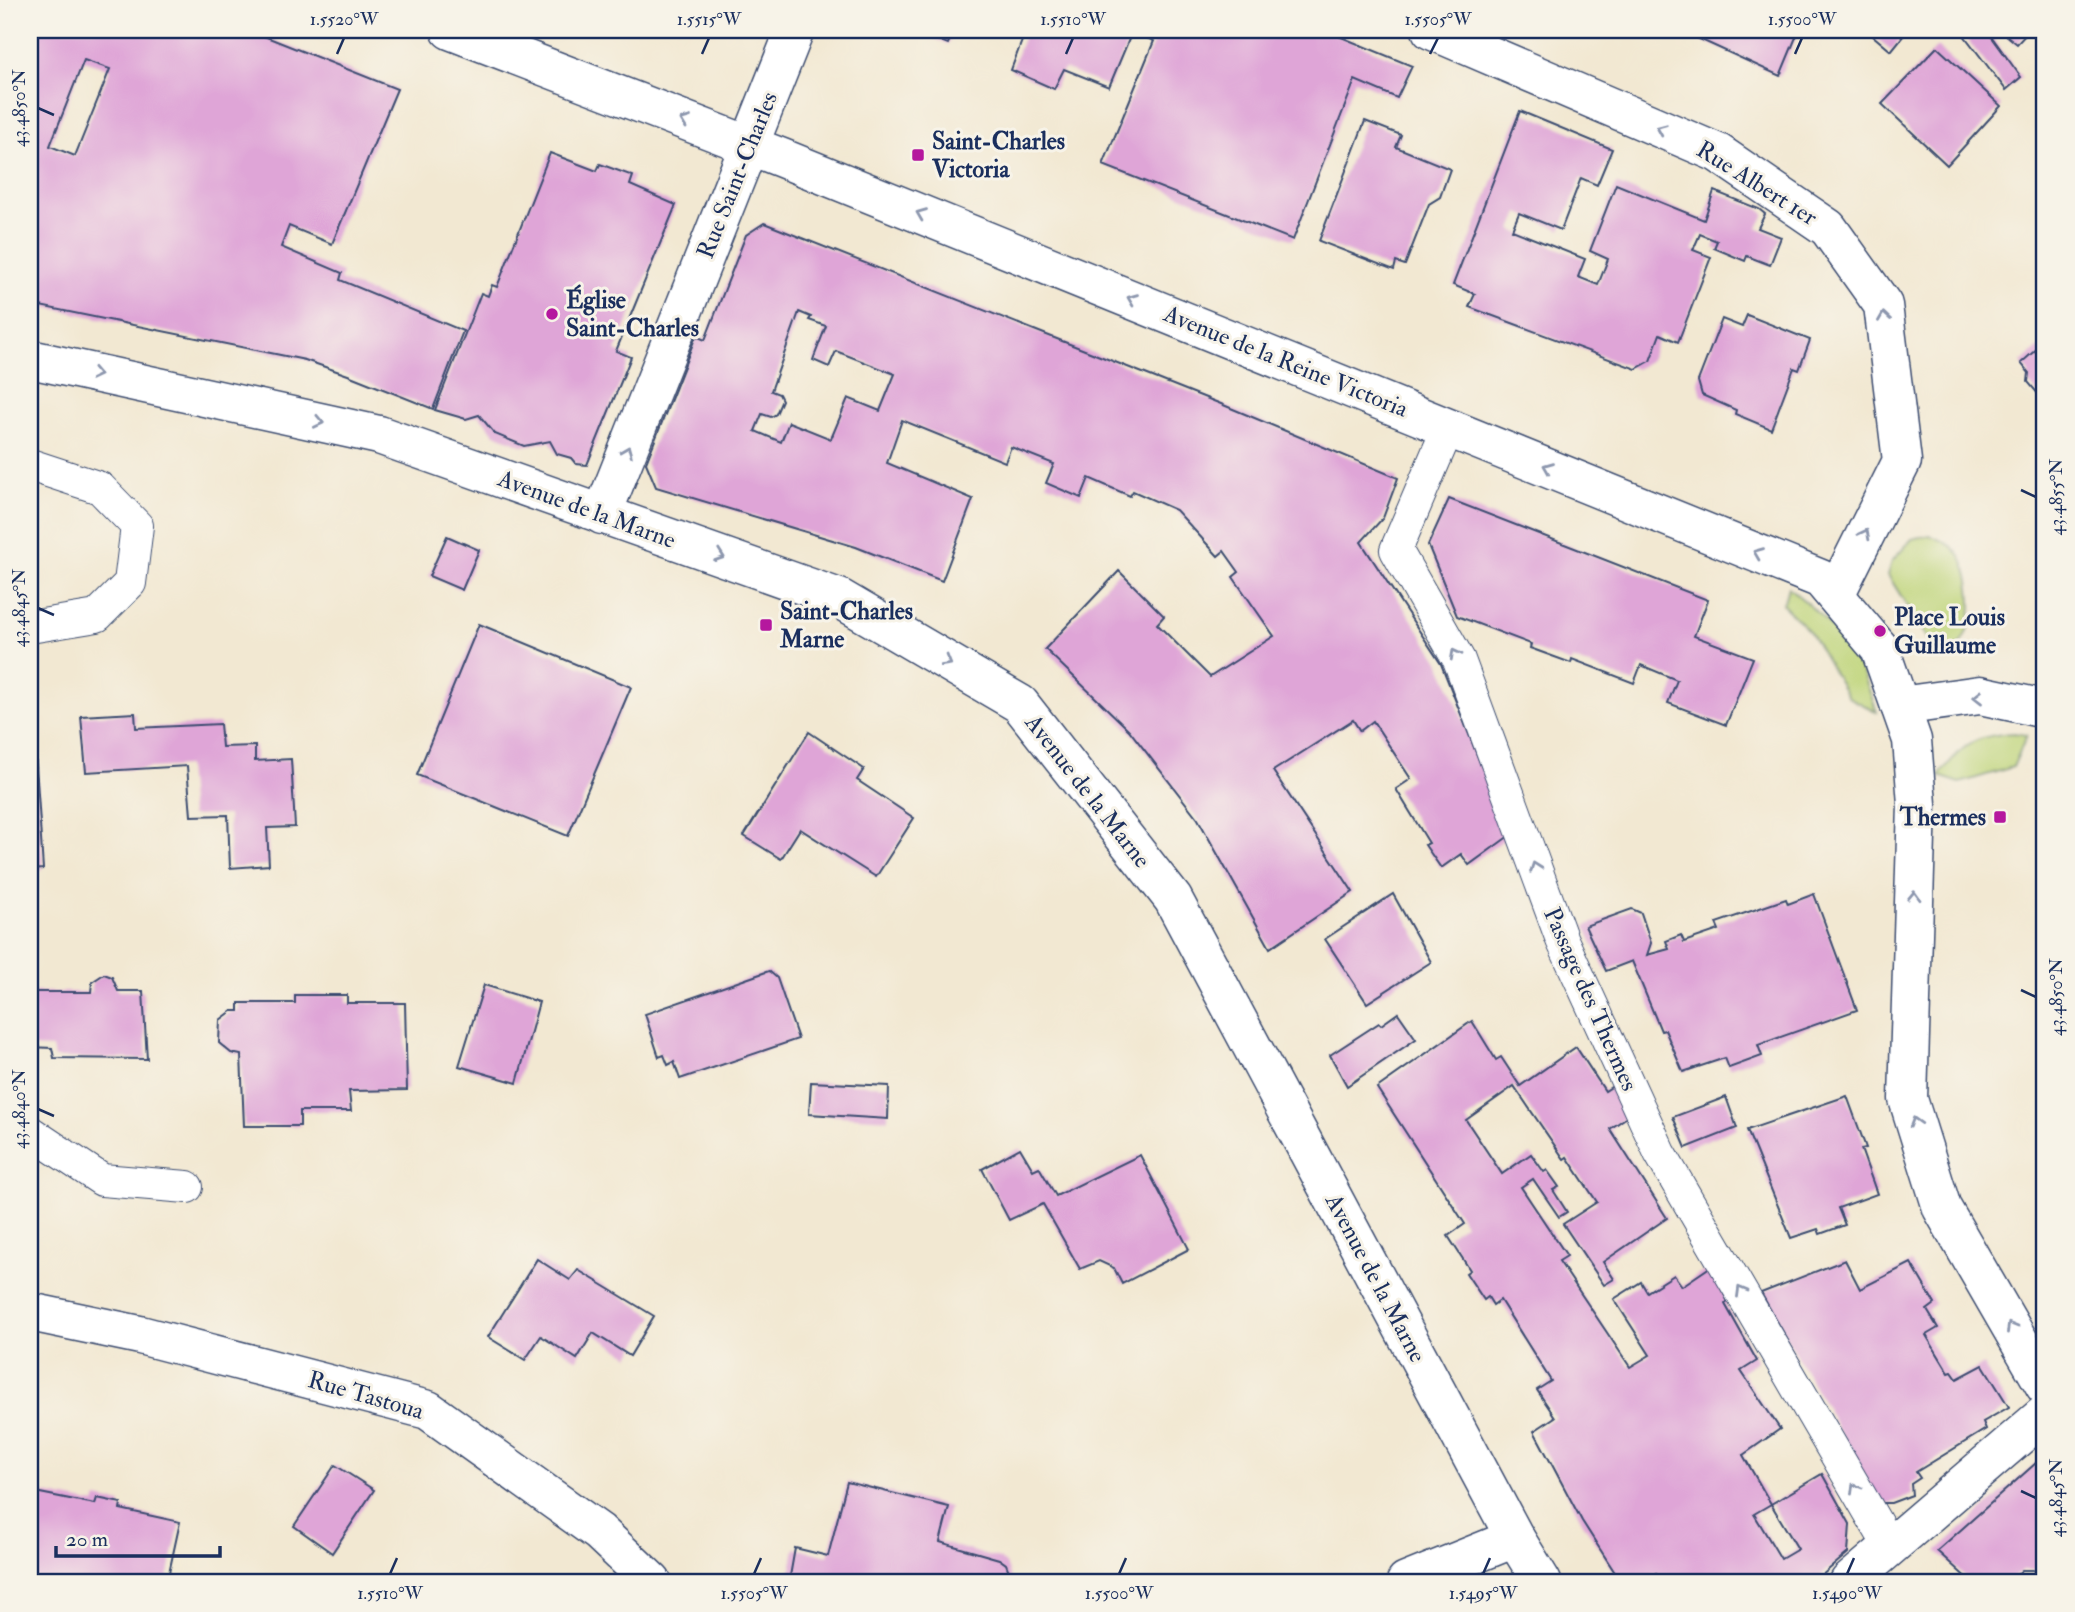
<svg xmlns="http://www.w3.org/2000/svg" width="2075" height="1612" font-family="'IM FELL Double Pica',serif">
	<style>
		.green { fill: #bed478; stroke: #6c826b; stroke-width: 2 }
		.building { fill: #dfa5d7; fill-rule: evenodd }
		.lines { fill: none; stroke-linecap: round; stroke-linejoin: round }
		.service-casing { stroke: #3b4b6f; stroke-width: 34 }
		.minor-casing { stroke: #3b4b6f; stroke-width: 41 }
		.secondary-casing { stroke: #3b4b6f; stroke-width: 41 }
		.service { stroke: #fff; stroke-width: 32 }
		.minor { stroke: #fff; stroke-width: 38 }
		.secondary { stroke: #fff; stroke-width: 38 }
		.oneway { stroke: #8d97ae }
		.ticks { fill: none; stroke: #1b2f5e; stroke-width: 2.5 }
		.poi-dot { fill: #b5179e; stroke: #f7f3e8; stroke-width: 2.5 }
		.labels { text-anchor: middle; stroke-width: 6; stroke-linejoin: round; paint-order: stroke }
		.poi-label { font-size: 24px; font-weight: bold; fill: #1b2f5e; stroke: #f7f3e8; text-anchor: start }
		.street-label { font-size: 24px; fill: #1b2f5e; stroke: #f7f3e8 }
		.neatline { fill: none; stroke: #1b2f5e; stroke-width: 2.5 }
		.ticks-label { font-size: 18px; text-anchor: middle; fill: #1b2f5e }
	</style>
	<rect width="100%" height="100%" fill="#f7f3e8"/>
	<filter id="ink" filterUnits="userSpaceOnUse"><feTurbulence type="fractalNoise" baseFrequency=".0143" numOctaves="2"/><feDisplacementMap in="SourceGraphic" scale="14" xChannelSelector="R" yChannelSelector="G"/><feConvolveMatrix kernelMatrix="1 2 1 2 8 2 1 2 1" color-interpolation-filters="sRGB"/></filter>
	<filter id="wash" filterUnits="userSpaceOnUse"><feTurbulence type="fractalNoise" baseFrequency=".00686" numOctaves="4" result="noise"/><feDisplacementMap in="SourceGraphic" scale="28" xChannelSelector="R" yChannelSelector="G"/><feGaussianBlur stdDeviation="1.57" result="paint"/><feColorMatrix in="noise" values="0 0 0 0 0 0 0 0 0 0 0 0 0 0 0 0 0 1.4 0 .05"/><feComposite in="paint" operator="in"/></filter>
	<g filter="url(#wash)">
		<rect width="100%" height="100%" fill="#f2e8d2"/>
		<g class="green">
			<path d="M1930,535C1937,539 1948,543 1954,549C1973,568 1976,617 1963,640C1960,644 1955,648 1952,652L1939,650L1928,639L1888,575L1892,561L1912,539Z"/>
			<path d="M1788,587C1816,610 1841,633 1859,665C1866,679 1871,697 1877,712L1848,697L1810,632L1783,605Z"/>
			<path d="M2014,733L2027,735L2013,767L1960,783L1939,776C1962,745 1974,735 2014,733Z"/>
		</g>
		<g id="blocks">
			<g class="building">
				<path d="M30,30H249L397,89L332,244L289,226L281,247L342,273L340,280L463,331L433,409L348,375L305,360L30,304ZM84,60L110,69L75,156L50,146Z"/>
				<path d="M913,30H954L948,44Z"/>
				<path d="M1026,30H1324L1412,66L1397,98L1355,80L1293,240L1103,165L1154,41L1132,32L1109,87L1064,69L1054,89L1011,70Z"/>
				<path d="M1701,30H1799L1780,76L1697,38Z"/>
				<path d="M1866,30H1908L1891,51Z"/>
				<path d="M1960,30H1992L1989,33L2021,77L2006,90Z"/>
				<path d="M2000,30H2030L2017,44Z"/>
				<path d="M1937,47L2001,106L1947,165L1882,104Z"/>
				<path d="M1520,111L1612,149L1597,185L1581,178L1561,230L1519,213L1512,230L1585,259L1578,277L1598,285L1608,259L1590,251L1616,184L1704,220L1714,191L1759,209L1765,214L1758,228L1781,237L1770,265L1747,256L1745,261L1714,248L1717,241L1700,234L1693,250L1711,257L1678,342L1660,334L1650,361L1636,369L1469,307L1475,294L1453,285Z"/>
				<path d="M1365,121L1401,135L1396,147L1450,169L1440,197L1429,204L1405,265L1396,262L1394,270L1319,241Z"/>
				<path d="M550,153L597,171L600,164L633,176L630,185L676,205L616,351L631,357L587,465L576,464L571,458L557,454L550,441L524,446L495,434L479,415L466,419L435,410L481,293L488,296L492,285L497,287Z"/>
				<path d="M764,223L1221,404L1398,478L1383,518L1361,542L1441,664L1509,836L1469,865L1461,854L1441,868L1425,845L1429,843L1396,789L1411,779L1373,721L1360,731L1353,720L1273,771L1353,892L1270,948L1198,819L1129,730L1045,649L1119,571L1164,616L1157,624L1210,677L1274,636L1233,577L1239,572L1224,551L1218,556L1176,510L1133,491L1130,496L1089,478L1081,498L1046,483L1054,464L1011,447L1005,462L902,420L887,463L973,499L942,581L856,547L656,487L646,463L696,336L705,340L746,235ZM799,312L811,317L809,320L826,326L813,360L829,367L836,351L895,374L880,411L848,398L831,439L789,422L781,442L755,431L762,414L771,417L776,414L782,400L779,394L771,391Z"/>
				<path d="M1747,315L1810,340L1799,370L1794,368L1771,429L1735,414L1736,410L1702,395L1698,381L1722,319L1742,327Z"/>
				<path d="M2039,347L2045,354V402L2028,382L2029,373L2021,363Z"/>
				<path d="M1449,499L1708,600L1694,636L1753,658L1726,725L1668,703L1677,680L1641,665L1634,683L1572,659L1571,663L1530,648L1531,644L1457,616L1428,545Z"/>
				<path d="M447,536L479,550L462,590L429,576Z"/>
				<path d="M479,624L631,687L568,836L417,775Z"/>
				<path d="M135,713L136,728L220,724L222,747L255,746V761L291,759L295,827L267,828L269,865L230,868L228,815L191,816L187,766L86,772L81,716Z"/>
				<path d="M809,732L864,769L857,780L914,818L876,877L800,829L781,859L744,836Z"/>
				<path d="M30,734H34L43,869L30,870Z"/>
				<path d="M1393,894L1431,962L1367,1003L1325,939Z"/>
				<path d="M1814,894L1857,1010L1758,1045L1762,1056L1729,1068L1725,1058L1683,1072L1665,1030L1661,1031L1632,961L1606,971L1585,926L1632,909L1641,913L1651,943L1647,955L1669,949L1666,941L1681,935L1684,942L1719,930L1716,923L1786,899L1788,904Z"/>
				<path d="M769,971L777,978L798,1039L680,1079L674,1062L668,1065L664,1055L659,1057L645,1014Z"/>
				<path d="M104,974L112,977L118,991H143L147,1059L54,1058L52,1048L30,1047V992H91L92,982Z"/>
				<path d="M484,985L539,1002L517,1083L459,1066Z"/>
				<path d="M295,995H347V1003H405L407,1090L349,1091L351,1111H300V1126H244L241,1055L231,1053L219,1043L220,1020L232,1011H239V1003H295Z"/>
				<path d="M1398,1013L1416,1039L1347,1086L1330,1055L1379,1023L1381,1025Z"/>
				<path d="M1472,1021L1496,1060L1501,1057L1520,1086L1576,1047L1605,1091L1619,1082L1634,1112L1610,1129L1667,1218L1603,1262L1614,1279L1604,1285L1563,1224L1597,1202L1567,1157L1564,1159L1514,1086L1466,1120L1502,1174L1531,1154L1544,1172L1547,1170L1559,1187L1553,1190L1567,1212L1559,1217L1533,1179L1521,1187L1567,1256L1559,1261L1630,1367L1650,1355L1614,1299L1641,1282L1647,1292L1674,1275L1682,1286L1710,1267L1728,1302L1725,1304L1757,1361L1741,1371L1780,1429L1743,1455L1771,1504L1754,1514L1781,1559L1798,1549L1771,1504L1822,1474L1850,1524L1848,1553L1814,1582H1662L1656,1573L1641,1582H1621L1582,1521L1534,1431L1555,1417L1537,1390L1551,1381L1500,1300L1493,1305L1488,1297L1484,1300L1466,1273L1470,1270L1448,1236L1465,1224L1377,1088Z"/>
				<path d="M811,1082L889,1086L888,1119L809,1114Z"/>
				<path d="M1847,1096L1866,1148L1861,1149L1877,1194L1838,1208L1845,1225L1820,1234L1818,1229L1791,1238L1747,1130Z"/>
				<path d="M1726,1097L1737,1128L1686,1148L1673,1117Z"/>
				<path d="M1020,1148L1033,1170L1039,1167L1056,1196L1140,1155L1189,1249L1122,1284L1114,1268L1099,1261L1080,1269L1043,1204L1009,1220L982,1169Z"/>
				<path d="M537,1259L570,1280L578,1270L654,1316L630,1356L593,1333L577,1359L541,1336L525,1360L488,1337Z"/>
				<path d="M1845,1260L1860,1289L1911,1263L1935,1304L1927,1310L1938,1328L1926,1335L1949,1373L1952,1372L1957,1379L1983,1365L2009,1407L1983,1422L1986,1429L1916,1472L1920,1478L1911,1484L1912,1495L1891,1503H1880L1761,1293Z"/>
				<path d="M2045,1455V1581L2033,1570H2022L2009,1582H1971L1937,1551Z"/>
				<path d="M335,1465L374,1490L332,1553L294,1526Z"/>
				<path d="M847,1482L949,1507L940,1542L999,1559L1006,1564L1013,1582H789L795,1548L828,1556Z"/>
				<path d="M30,1491L95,1504L97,1498L121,1503L120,1509L180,1522L167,1582H60L30,1576Z"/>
			</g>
		</g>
	</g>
	<g filter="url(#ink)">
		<use href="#blocks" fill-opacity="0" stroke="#3b4b6f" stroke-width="2"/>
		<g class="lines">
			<defs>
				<g id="service">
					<path d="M1449,426L1396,550L1459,660L1562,940L1660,1153L1890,1547"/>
					<path d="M30,465L100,488L137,526L130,583L97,616L30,627"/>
					<path d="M30,1132L102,1180L187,1187"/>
				</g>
				<g id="minor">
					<path d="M1431,30L1718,153L1828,228L1883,305L1902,461L1835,595"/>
					<path d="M602,515L795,30"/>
					<path d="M1900,706L1980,695L2045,709"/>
					<path d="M30,1312L140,1335L428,1410L599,1532L652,1582"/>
					<path d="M1406,1582L1515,1538"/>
					<path d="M1849,1582L2045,1414"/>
				</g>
				<g id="secondary">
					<path d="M450,30L782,158L1821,579L1880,649L1912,740L1917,804L1908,1099L1942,1208L2045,1386"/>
					<path d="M30,359L379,435L839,598L1020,704L1173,899L1515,1538L1542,1582"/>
				</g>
			</defs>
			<use href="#service" class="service-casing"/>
			<use href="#minor" class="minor-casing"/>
			<use href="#secondary" class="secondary-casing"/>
			<use href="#service" class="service"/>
			<use href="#minor" class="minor"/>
			<use href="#secondary" class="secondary"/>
		</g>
		<defs><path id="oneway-chevron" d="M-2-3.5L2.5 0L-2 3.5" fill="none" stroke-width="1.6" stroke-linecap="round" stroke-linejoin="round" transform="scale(1.75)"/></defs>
		<g class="oneway">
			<use href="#oneway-chevron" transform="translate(685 121) rotate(-159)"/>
			<use href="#oneway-chevron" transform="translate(1661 129) rotate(-157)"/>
			<use href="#oneway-chevron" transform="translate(921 214) rotate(-158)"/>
			<use href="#oneway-chevron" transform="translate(1132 299) rotate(-158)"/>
			<use href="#oneway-chevron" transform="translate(1884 317) rotate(-98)"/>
			<use href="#oneway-chevron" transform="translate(96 374) rotate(12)"/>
			<use href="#oneway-chevron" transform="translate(319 422) rotate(12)"/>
			<use href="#oneway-chevron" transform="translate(627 451) rotate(-68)"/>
			<use href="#oneway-chevron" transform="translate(1548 467) rotate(-158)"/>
			<use href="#oneway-chevron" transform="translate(1865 534) rotate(-63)"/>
			<use href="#oneway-chevron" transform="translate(1758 553) rotate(-158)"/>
			<use href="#oneway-chevron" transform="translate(720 556) rotate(19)"/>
			<use href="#oneway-chevron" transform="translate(1455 654) rotate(-118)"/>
			<use href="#oneway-chevron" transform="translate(947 662) rotate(30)"/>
			<use href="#oneway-chevron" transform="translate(1978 697) rotate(-180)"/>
			<use href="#oneway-chevron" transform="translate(1535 867) rotate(-110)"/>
			<use href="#oneway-chevron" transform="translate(1914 896) rotate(-88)"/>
			<use href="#oneway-chevron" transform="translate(1915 1122) rotate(-107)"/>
			<use href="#oneway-chevron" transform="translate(1741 1291) rotate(-120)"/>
			<use href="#oneway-chevron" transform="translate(2011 1327) rotate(-120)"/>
			<use href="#oneway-chevron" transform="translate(1855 1488) rotate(-120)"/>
		</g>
	</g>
	<path class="ticks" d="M337,54L344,38M702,54L709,38M1066,54L1073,38M1430,54L1438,38M1795,54L1802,38M38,108L54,115M2021,490L2036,497M38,608L54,615M2021,990L2036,997M38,1109L54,1116M2021,1491L2036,1498M390,1574L397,1558M754,1574L761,1558M1119,1574L1126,1558M1483,1574L1490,1558M1847,1574L1854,1558"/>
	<g class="poi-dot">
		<rect x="911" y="148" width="14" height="14" rx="3.5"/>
		<circle cx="552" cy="314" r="7"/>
		<rect x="759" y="618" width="14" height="14" rx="3.5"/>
		<circle cx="1880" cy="631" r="7"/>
		<rect x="1993" y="810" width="14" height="14" rx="3.5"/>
	</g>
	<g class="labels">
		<g class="poi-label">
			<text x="932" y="149">Saint-Charles<tspan x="932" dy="28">Victoria</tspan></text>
			<text x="566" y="308">Église<tspan x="566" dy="28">Saint-Charles</tspan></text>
			<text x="780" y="619">Saint-Charles<tspan x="780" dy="28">Marne</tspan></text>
			<text x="1894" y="625">Place Louis<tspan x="1894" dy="28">Guillaume</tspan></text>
			<text x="1986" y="825" text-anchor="end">Thermes</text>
		</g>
		<g class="street-label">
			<text transform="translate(737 175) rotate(-68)" y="8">Rue Saint-Charles</text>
			<text transform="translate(1757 183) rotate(32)" y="8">Rue Albert 1er</text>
			<text transform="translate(1286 361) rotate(22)" y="8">Avenue de la Reine Victoria</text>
			<text transform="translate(587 509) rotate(20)" y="8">Avenue de la Marne</text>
			<text transform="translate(1088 791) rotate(52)" y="8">Avenue de la Marne</text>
			<text transform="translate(1591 999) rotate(66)" y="8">Passage des Thermes</text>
			<text transform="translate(1376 1278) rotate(62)" y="8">Avenue de la Marne</text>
			<text transform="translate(366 1395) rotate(16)" y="8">Rue Tastoua</text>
		</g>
	</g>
	<rect width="2075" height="1612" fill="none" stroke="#f7f3e8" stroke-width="77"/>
	<path d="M56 1546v10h164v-10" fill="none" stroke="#1b2f5e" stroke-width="3.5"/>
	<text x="66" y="1546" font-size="21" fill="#1b2f5e" stroke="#f7f3e8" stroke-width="5" paint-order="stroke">20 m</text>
	<rect x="38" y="38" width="1998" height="1536" class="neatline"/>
	<g class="ticks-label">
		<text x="344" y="25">1.5520°W</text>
		<text x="709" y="25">1.5515°W</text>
		<text x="1073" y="25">1.5510°W</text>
		<text x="1438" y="25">1.5505°W</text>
		<text x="1802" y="25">1.5500°W</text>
		<text transform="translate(19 108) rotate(-90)" y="6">43.4850°N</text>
		<text transform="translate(2056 497) rotate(-90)" y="6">43.4855°N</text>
		<text transform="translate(19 608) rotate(-90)" y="6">43.4845°N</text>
		<text transform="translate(2056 997) rotate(-90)" y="6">43.4850°N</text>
		<text transform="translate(19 1109) rotate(-90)" y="6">43.4840°N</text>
		<text transform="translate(2056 1498) rotate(-90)" y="6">43.4845°N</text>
		<text x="390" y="1599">1.5510°W</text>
		<text x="754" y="1599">1.5505°W</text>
		<text x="1119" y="1599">1.5500°W</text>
		<text x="1483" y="1599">1.5495°W</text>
		<text x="1847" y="1599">1.5490°W</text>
	</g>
</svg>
